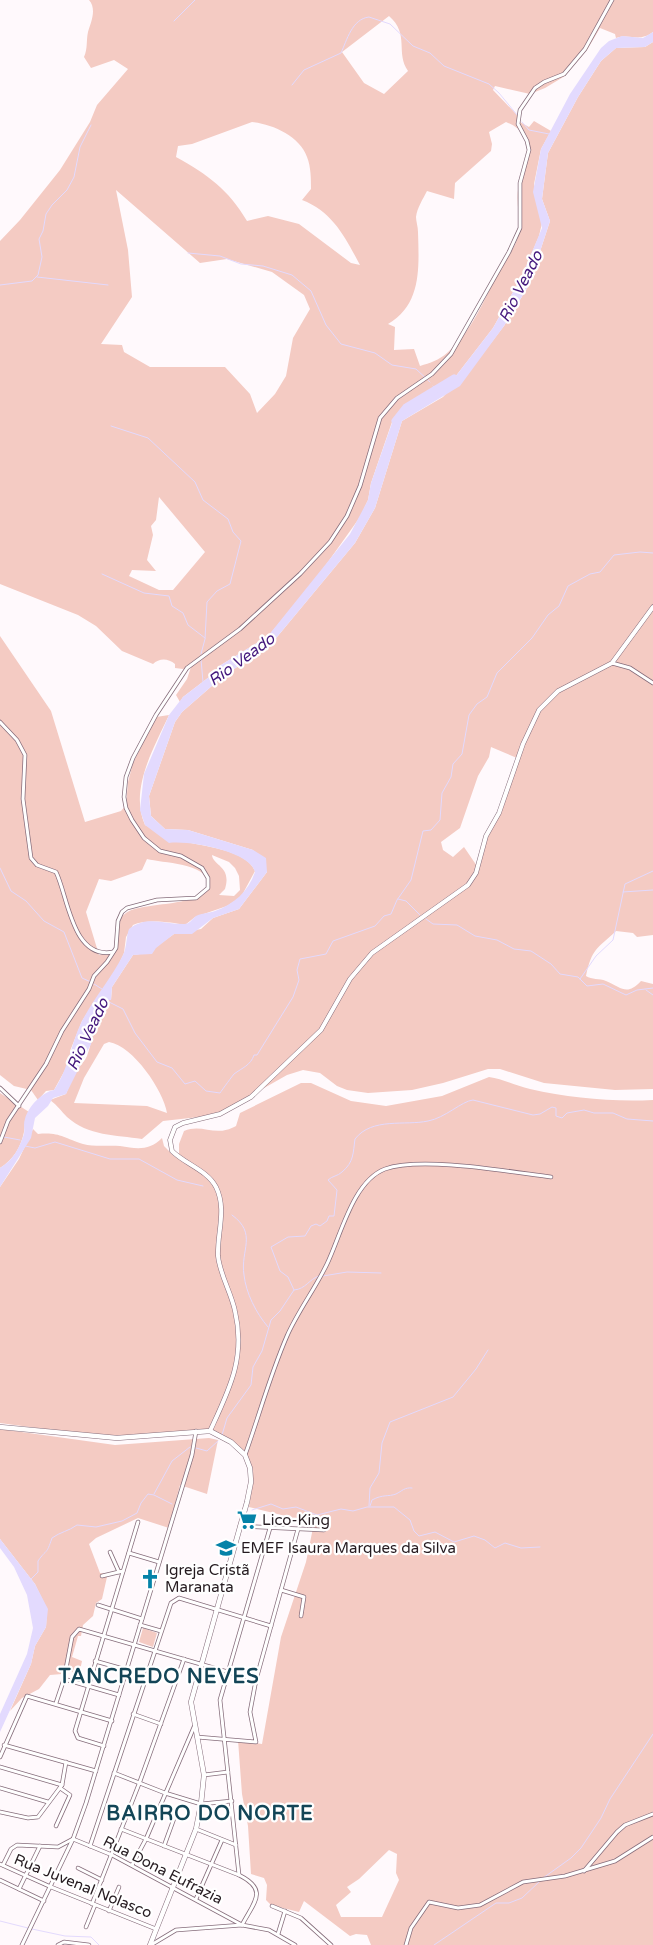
<svg xmlns="http://www.w3.org/2000/svg" width="653" height="1945" font-family="'Varela Round',sans-serif">
	<style>
		.green { fill: #f4cbc3; fill-rule: evenodd }
		.water { fill: #e3dafe }
		.lines { fill: none; stroke-linecap: round; stroke-linejoin: round }
		.stream { stroke: #e3dafe; stroke-width: 1 }
		.river { stroke: #e3dafe; stroke-width: 7 }
		.minor-casing { stroke: #866d7b; stroke-width: 4.5 }
		.tertiary-casing { stroke: #866d7b; stroke-width: 5 }
		.secondary-casing { stroke: #866d7b; stroke-width: 5.5 }
		.minor { stroke: #fff; stroke-width: 3 }
		.tertiary { stroke: #fff; stroke-width: 4 }
		.secondary { stroke: #fff; stroke-width: 4.5 }
		.labels { text-anchor: middle; stroke-width: 4.5; stroke-linejoin: round; paint-order: stroke }
		.poi-label { font-size: 15px; fill: #251b20; stroke: #fff; text-anchor: start }
		.street-label { font-size: 15px; fill: #251b20; stroke: #fff }
		.water-label { font-size: 16px; font-style: italic; fill: #44187d; stroke: #fff }
		.district-label { font-size: 20px; font-weight: bold; letter-spacing: 1px; fill: #134557; stroke: #fff }
	</style>
	<rect width="100%" height="100%" fill="#fff9fc"/>
	<g class="green">
		<path d="M89,0H653V32C638,43 631,33 616,38L615,34L600,28L587,50L565,76L545,88L530,94L495,86L493,90L520,118V122L529,127L534,121L551,131L541,149L534,184L542,223L539,236L522,276L493,328L452,381L402,412L392,422L371,483L368,500L360,517L323,569L276,627L268,636L221,665L213,674L183,697L180,702L176,695L187,679L191,667L183,669L175,668V664C168,658 159,658 153,664L122,651L96,626L78,615L0,584V241L20,220L60,170L90,122L97,105L128,69L114,60L91,68L84,57C88,48 86,41 88,32C91,22 97,9 89,0ZM389,16C410,34 395,53 408,71L384,94L364,83L342,52ZM252,122C272,124 300,136 307,157C311,167 311,179 311,189L302,200C333,212 345,237 360,265L351,263L299,224L268,216L247,221C228,189 208,175 176,157L178,146L192,144ZM506,122C542,137 522,164 518,190C516,207 522,223 517,240C513,251 504,262 498,273C484,300 471,333 447,353C439,360 430,363 420,366L414,349L394,350L395,327L388,324C422,304 419,267 418,232C418,227 416,221 416,217C417,208 423,199 427,191L454,199L455,183L491,151L492,144L489,132ZM116,190L200,263L227,259L272,272L304,295L310,309L293,338L286,376L275,394L257,413L250,394L225,367H150L124,352L122,345L101,344L132,297L128,250ZM159,497L205,552L173,590H159L129,576L132,570L156,571L147,560L153,535L151,526L156,520Z"/>
		<path d="M653,42V935L637,937L633,933L616,931C597,949 592,948 586,976C592,980 599,978 606,981C622,988 627,996 641,981L653,984V1089L615,1090L544,1083L500,1069H488L443,1083L412,1090L368,1093L347,1090L337,1086L320,1073L303,1070L287,1075L217,1115L163,1121L142,1139C116,1135 88,1136 67,1117C61,1111 58,1106 50,1100L66,1094C69,1086 73,1077 78,1069C81,1064 85,1061 87,1056C94,1038 93,1014 103,1000H111L112,987L133,955L147,953L174,934L201,929L213,918L239,909L267,872L253,850L188,830L165,829L151,816L149,796L175,722L182,712L221,678L272,643L355,543L375,508L402,421L443,397L481,356L504,326L529,285L550,221L542,199L548,153L578,97L601,61L616,48L645,47ZM491,747L517,758L498,815L485,843L479,869L464,847L453,857L443,850L441,842L460,828L478,776L489,757ZM109,1042C133,1046 163,1090 167,1113L147,1106L74,1103L84,1078L104,1044Z"/>
		<path d="M0,636L51,711L85,822L121,811L126,805L128,782L133,763L156,717L169,715C154,748 129,789 145,825C156,830 169,838 181,841C201,846 246,849 255,871L241,897L227,906L195,917L185,925C170,922 146,919 133,925L126,937L124,953L118,966L82,1021L70,1051V1061L54,1090L46,1091L38,1100L31,1090L14,1086L0,1075ZM212,855L229,862L235,868L239,876L240,890L234,896L219,895L225,889C232,866 213,866 212,855ZM147,859C162,863 207,863 208,883C209,908 142,901 126,913C115,921 117,936 115,949L111,953L99,955L86,912L99,879L111,881L142,870Z"/>
		<path d="M489,1077C503,1079 516,1086 530,1089C570,1098 612,1102 653,1100V1945H371L367,1935L356,1934L350,1936L304,1901L299,1912L271,1905L266,1900L267,1885L264,1878L251,1874L248,1826L242,1794L238,1740L262,1744L281,1637L306,1562L314,1523L249,1507L252,1473L244,1451L212,1433L119,1439L0,1423V1187L19,1159L33,1129L38,1134C60,1132 63,1138 83,1144C94,1147 109,1145 120,1146C137,1149 149,1151 162,1138L164,1146L175,1157L179,1153V1144L184,1131C203,1123 215,1138 236,1126L240,1113L301,1083H311L351,1101L386,1106L442,1096ZM389,1850L397,1854L396,1873L399,1880L382,1917H341L336,1905L351,1892L347,1887L359,1879Z"/>
		<path d="M0,1093L29,1112C25,1119 25,1124 24,1132C21,1147 13,1160 0,1168Z"/>
		<path d="M0,1429L115,1445L209,1438L218,1440L207,1494L180,1485L169,1528L138,1518L96,1538L89,1544L100,1573L107,1574V1577L102,1599L96,1603L93,1616L83,1625L81,1636H78L72,1657L82,1661L79,1675L64,1669L62,1674L50,1675L39,1689L22,1698L10,1711L31,1664L35,1646L46,1627L47,1609L35,1584L0,1539Z"/>
		<path d="M143,1628L157,1633L153,1647L139,1642Z"/>
	</g>
	<g class="water">
		<path d="M653,32V42L645,47L616,48L601,61L578,97L548,153L542,199L550,221L529,285L504,326L460,386L402,421L375,508L355,543L272,643L221,678L182,712L175,722L149,796L151,816L165,829L188,830L253,850L266,858L267,872L239,909L213,918L192,934H174L156,948L152,954L133,955L112,987L111,1000H103L100,1005L91,1044L66,1094L53,1098L48,1106L35,1118L31,1138L0,1187V1168C13,1160 19,1149 24,1134C25,1129 23,1124 25,1119C28,1107 42,1092 54,1090C69,1068 70,1047 81,1023C93,999 111,979 123,955C127,947 126,937 129,929C146,915 164,924 184,924C190,924 192,919 196,916C202,913 209,913 215,911C234,904 248,892 255,872C250,851 188,840 169,843L145,825L140,810L144,774L169,715L183,697L213,674L221,665L268,636L350,534L368,500L371,483L392,423L402,412L452,381L493,328L522,276L542,228L533,192L541,149L570,94L601,48L609,41L622,36L643,38Z"/>
		<path d="M0,1539L35,1584L48,1609L46,1627L35,1646L31,1664L0,1732V1714L27,1654L33,1628L27,1595L14,1567L0,1548Z"/>
	</g>
	<g class="lines">
		<g class="stream">
			<path d="M174,21L195,0"/>
			<path d="M292,85L304,70L341,53C347,40 352,19 369,17L390,24L413,46L430,53L444,66L489,84L499,93L518,116"/>
			<path d="M522,122L529,130L549,134"/>
			<path d="M188,253L220,256L241,264L263,266L292,275L311,291L326,325L341,344L375,353L392,365L416,369L430,382"/>
			<path d="M37,277L108,285"/>
			<path d="M0,285L32,281L38,275L42,257L39,239L43,231L46,214L52,205L67,190L74,177L80,147L91,125"/>
			<path d="M433,386L436,390"/>
			<path d="M111,426L148,438L195,482L203,500L228,519L233,532L241,541L230,584L217,591L207,602L205,639L201,654"/>
			<path d="M102,574L144,593L169,596L172,606L183,613L188,625L205,638"/>
			<path d="M201,659L203,682"/>
			<path d="M0,868L11,891L26,901L44,921L64,932L82,978L91,982"/>
			<path d="M623,892L653,890"/>
			<path d="M398,899L406,901L420,915"/>
			<path d="M426,919L433,924L457,925L475,936L497,940L514,949L531,951L551,964L560,974L578,977L587,986L603,984L626,995L637,990L653,988"/>
			<path d="M580,979L596,956L613,940L625,884L653,871"/>
			<path d="M94,984L102,989"/>
			<path d="M646,990L653,995"/>
			<path d="M107,1001L123,1009L135,1033L157,1062L172,1068L185,1084L195,1081L206,1091L220,1093C222,1090 233,1075 234,1074C242,1068 251,1065 254,1055H257L293,997L299,980L297,970L300,959L326,954L333,941L375,926L384,916L391,914L397,900L411,880L423,831L431,830L440,820L442,793L451,777L453,764L462,754L469,715L477,704L487,697L497,673L532,638L548,615L559,606L568,586L590,574L600,572L614,555L640,552L653,553"/>
			<path d="M4,1137L20,1140"/>
			<path d="M25,1146L35,1148L55,1142L110,1159H139L177,1180L203,1186"/>
			<path d="M232,1215C258,1234 240,1250 244,1275C246,1293 256,1313 268,1327"/>
			<path d="M323,1276L347,1272L381,1273"/>
			<path d="M294,1290L288,1277L280,1271L271,1247L288,1237L305,1236L311,1226L316,1224L320,1226L327,1221L329,1216H334L337,1190L328,1180C332,1176 338,1176 342,1172C354,1162 353,1153 355,1139C372,1117 405,1126 428,1121C445,1118 462,1101 473,1100L533,1115L540,1114L552,1107L556,1108V1116L562,1118L567,1113L584,1110L594,1113H613L627,1119L653,1121"/>
			<path d="M222,1435L227,1418L251,1385L253,1367L262,1351L271,1320L280,1311L294,1290C306,1289 309,1279 319,1276"/>
			<path d="M196,1448L207,1451L218,1441"/>
			<path d="M154,1494L172,1461L190,1447"/>
			<path d="M369,1506L370,1488L379,1473L382,1443L390,1422L453,1397L476,1369L488,1350"/>
			<path d="M370,1506L372,1500C383,1494 388,1497 396,1494C402,1491 405,1487 412,1488"/>
			<path d="M252,1510L271,1504L283,1509L296,1507L317,1515L341,1509L353,1511L367,1507H394L410,1520L414,1531L419,1536L435,1532L454,1542L474,1536L485,1540L495,1548L505,1543L521,1548L540,1547"/>
			<path d="M31,1579L38,1572V1561C47,1548 46,1556 52,1538C60,1532 69,1531 77,1525L96,1527L122,1521L137,1513L141,1503L148,1494L154,1495L172,1504"/>
			<path d="M543,1878L571,1858L581,1848L601,1818L610,1799L653,1734"/>
			<path d="M0,1921L28,1928"/>
			<path d="M32,1929L65,1936L91,1937L99,1945"/>
			<path d="M434,1945L496,1903H509L522,1898L540,1881"/>
		</g>
		<path class="river" d="M395,421L406,407L454,378"/>
		<defs>
			<g id="minor">
				<path d="M612,663L630,668L653,683"/>
				<path d="M0,722L17,740L25,755L23,799L31,858L37,865L56,872C68,896 72,960 113,952"/>
				<path d="M0,1088L19,1106"/>
				<path d="M0,1142L8,1121L46,1064L62,1031L89,989L94,976L107,962L116,948L118,921L122,912L127,908L157,900L196,898L208,888V878L202,868L181,856L160,851L144,838L132,820L126,808L124,797L126,777L133,758L156,715L187,668L240,629L300,574L330,542L347,516L360,486L380,418L397,398L432,374L451,354L509,252L520,228V183L529,150L527,141L518,124L520,110L535,88L544,82L564,74L585,49L612,0"/>
				<path d="M245,1455C259,1416 270,1375 287,1336C298,1311 315,1289 327,1264C341,1235 353,1181 385,1169C421,1156 511,1172 551,1177"/>
				<path d="M240,1526L324,1530"/>
				<path d="M110,1552L119,1572"/>
				<path d="M129,1553L159,1562"/>
				<path d="M102,1576L123,1571"/>
				<path d="M281,1590L304,1597L301,1616"/>
				<path d="M98,1605L142,1619"/>
				<path d="M140,1625L161,1631"/>
				<path d="M95,1661L127,1670"/>
				<path d="M64,1679L119,1695"/>
				<path d="M56,1703L64,1679L72,1637L79,1629L256,1680"/>
				<path d="M133,1714L161,1724"/>
				<path d="M197,1737L256,1742L250,1712L256,1680L298,1529"/>
				<path d="M4,1745L96,1771"/>
				<path d="M104,1746L78,1738L75,1731L138,1522"/>
				<path d="M0,1757L27,1696L112,1721"/>
				<path d="M0,1767L62,1785"/>
				<path d="M114,1773L165,1793L201,1804L232,1801"/>
				<path d="M204,1775L228,1772"/>
				<path d="M0,1788L48,1802"/>
				<path d="M0,1812L28,1818L38,1817L62,1785L66,1762"/>
				<path d="M56,1826L70,1795L60,1788"/>
				<path d="M196,1829L236,1845"/>
				<path d="M90,1846L171,1603L179,1598L271,1626"/>
				<path d="M164,1846L176,1813"/>
				<path d="M0,1864L51,1887L156,1929"/>
				<path d="M3,1865L11,1849L17,1845L58,1847L73,1839L112,1855L242,1925C254,1902 269,1890 239,1875L121,1829"/>
				<path d="M132,1865L146,1839L194,1727"/>
				<path d="M78,1868L102,1880"/>
				<path d="M584,1871L617,1832L625,1825L653,1814"/>
				<path d="M239,1875L220,1700L270,1528"/>
				<path d="M0,1880L44,1901"/>
				<path d="M19,1889L40,1846"/>
				<path d="M196,1899L222,1840"/>
				<path d="M92,1904L139,1784L184,1659"/>
				<path d="M272,1906L301,1918L331,1945"/>
				<path d="M109,1911L119,1887"/>
				<path d="M86,1927L95,1905"/>
				<path d="M278,1934L285,1911"/>
				<path d="M22,1945L73,1839L86,1803L192,1455L196,1431"/>
				<path d="M58,1945L64,1942L89,1945"/>
				<path d="M151,1945L176,1930L242,1925L269,1930L295,1945"/>
				<path d="M406,1945L411,1928L429,1902L458,1908L480,1905L523,1882L565,1876L615,1861L653,1837"/>
			</g>
			<path id="tertiary" d="M210,1431C229,1390 246,1358 235,1311C231,1292 220,1275 218,1256C217,1233 227,1209 216,1187C207,1170 185,1164 172,1151L170,1140L175,1127L183,1123L220,1114L251,1097L321,1030L350,979L372,953L468,885L476,873L486,836L499,813L523,744L539,710L558,691L612,663L653,607"/>
			<path id="secondary" d="M0,1427L117,1438L210,1431L231,1442L245,1455L250,1468L251,1482L247,1502L191,1702L204,1775L201,1804L196,1829L150,1945"/>
		</defs>
		<use href="#minor" class="minor-casing"/>
		<use href="#tertiary" class="tertiary-casing"/>
		<use href="#secondary" class="secondary-casing"/>
		<use href="#minor" class="minor"/>
		<use href="#tertiary" class="tertiary"/>
		<use href="#secondary" class="secondary"/>
	</g>
	<defs>
		<symbol id="supermarket-bare" viewBox="-9 -9 18 18"><path d="M-6-5.5h2.5l.6 2H6L4.5 2H-2.5L-4.4-4H-6ZM-1.5 3.2a1.3 1.3 0 1 0 .1 0ZM3 3.2a1.3 1.3 0 1 0 .1 0Z" fill="#0583a8" stroke="#fff" stroke-width="2.5" paint-order="stroke"/></symbol>
		<symbol id="school-bare" viewBox="-9 -9 18 18"><path d="M0-5L7-2L0 1L-7-2ZM-4 1L0 2.5L4 1V4Q0 6-4 4Z" fill="#0583a8" stroke="#fff" stroke-width="2.5" paint-order="stroke"/></symbol>
		<symbol id="church-bare" viewBox="-9 -9 18 18"><path d="M-1.2-6h2.4v3.5h3.3v2.4h-3.3V6h-2.4V-.1h-3.3v-2.4h3.3Z" fill="#0583a8" stroke="#fff" stroke-width="2.5" paint-order="stroke"/></symbol>
	</defs>
	<g fill-rule="evenodd">
		<use href="#supermarket-bare" x="233" y="1506" width="28" height="28"/>
		<use href="#school-bare" x="212" y="1534" width="28" height="28"/>
		<use href="#church-bare" x="136" y="1565" width="28" height="28"/>
	</g>
	<g class="labels">
		<g class="poi-label">
			<text x="262" y="1525">Lico-King</text>
			<text x="241" y="1553">EMEF Isaura Marques da Silva</text>
			<text x="165" y="1575">Igreja Cristã<tspan x="165" dy="17">Maranata</tspan></text>
		</g>
		<g class="street-label">
			<text transform="translate(163 1870) rotate(27)" y="5">Rua Dona Eufrazia</text>
			<text transform="translate(83 1886) rotate(22)" y="5">Rua Juvenal Nolasco</text>
		</g>
		<g class="water-label">
			<text transform="translate(520 286) rotate(-63)" y="6">Rio Veado</text>
			<text transform="translate(241 659) rotate(-36)" y="6">Rio Veado</text>
			<text transform="translate(87 1034) rotate(-65)" y="6">Rio Veado</text>
		</g>
		<g class="district-label">
			<text x="159" y="1683">TANCREDO NEVES</text>
			<text x="210" y="1820">BAIRRO DO NORTE</text>
		</g>
	</g>
</svg>
